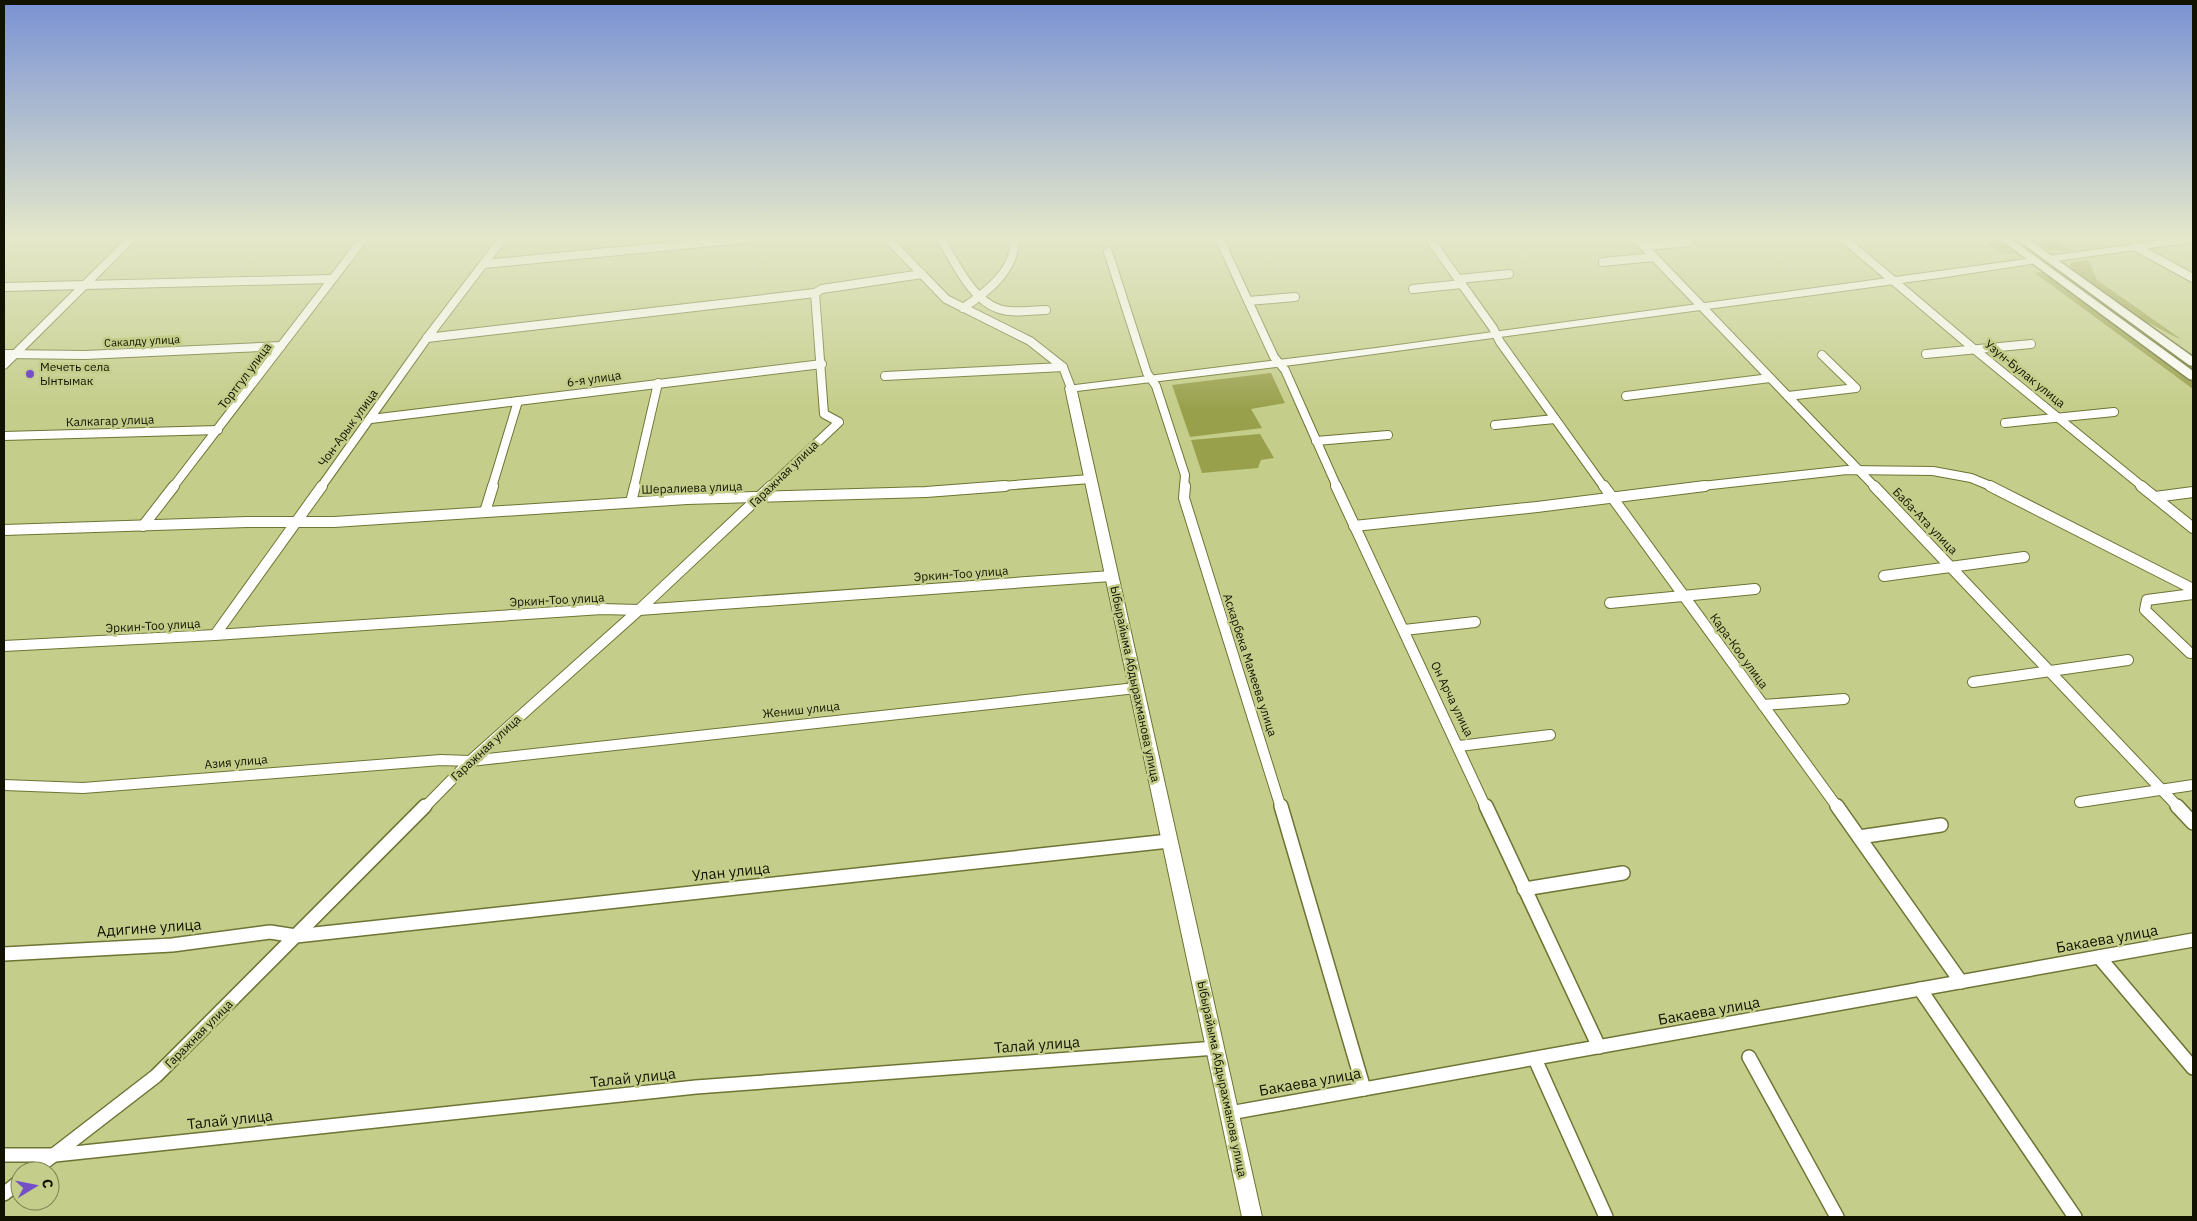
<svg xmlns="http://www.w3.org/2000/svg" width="2197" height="1221" font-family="'IBM Plex Sans',sans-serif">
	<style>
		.green { fill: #99a04c }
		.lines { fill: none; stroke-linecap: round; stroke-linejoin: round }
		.street-far2-casing { stroke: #6e7433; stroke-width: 10 }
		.street-far1-casing { stroke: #6e7433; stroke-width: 12 }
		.street-casing { stroke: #6e7433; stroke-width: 16 }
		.secondary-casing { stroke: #6e7433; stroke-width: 2 }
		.primary-casing { stroke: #6e7433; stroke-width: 3 }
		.street-far2 { stroke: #fff; stroke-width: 8 }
		.street-far1 { stroke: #fff; stroke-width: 10 }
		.street { stroke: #fff; stroke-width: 13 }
		.secondary { fill: #fff; fill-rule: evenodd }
		.primary { fill: #fff; fill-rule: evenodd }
		.poi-dot { fill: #744fc8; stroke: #c5cd8a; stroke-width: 2 }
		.labels { text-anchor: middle; stroke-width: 5; stroke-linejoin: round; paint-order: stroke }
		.far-street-label { font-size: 11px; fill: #111200; stroke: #c5cd8a }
		.poi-label { font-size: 12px; fill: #111200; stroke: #c5cd8a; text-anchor: start }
		.street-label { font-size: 12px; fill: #111200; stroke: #c5cd8a }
		.near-street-label { font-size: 15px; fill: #111200; stroke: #c5cd8a }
	</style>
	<rect width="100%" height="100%" fill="#c5cd8a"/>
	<g class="green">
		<path d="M1981,238H1996L2014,253C2002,257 1991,245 1981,238Z"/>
		<path d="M2030,238H2051L2074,251L2050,250Z"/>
		<path d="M2088,260L2097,280L2181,339C2167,335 2157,325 2143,321L2072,269L2070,264L2073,262Z"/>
		<path d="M2042,272L2193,382V389L2035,273Z"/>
		<path d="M2057,272H2061L2193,367V370Z"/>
		<path d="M1271,373L1285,403L1251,409L1262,428L1190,437L1172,385Z"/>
		<path d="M1260,434L1274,458L1261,460L1258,468L1202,473L1191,440Z"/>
	</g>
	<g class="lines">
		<defs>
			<g id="street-far2">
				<path d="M887,238L946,299L1030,341L1063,367L1071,388"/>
				<path d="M940,238C955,261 971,300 999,309C1014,314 1031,310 1046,310"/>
				<path d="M1219,238L1274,357L1285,370L1337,487"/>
				<path d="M1429,238L1493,328L1500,342L1604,487"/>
				<path d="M1636,238L1875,487"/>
				<path d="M1843,238L1974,349L2143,487"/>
				<path d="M1644,246L1688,242"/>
				<path d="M2136,247L2193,278"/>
				<path d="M1108,252L1147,373L1156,386L1185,475L1184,487"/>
				<path d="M1603,262L1654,257"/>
				<path d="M484,264L754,238"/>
				<path d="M1459,279L1509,274"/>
				<path d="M4,287L331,279"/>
				<path d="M1413,289L1462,284"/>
				<path d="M1248,301L1295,297"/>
				<path d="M963,308C987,292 1016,270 1015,238"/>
				<path d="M427,338L815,293L822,289L922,274"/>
				<path d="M4,354L85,355L281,346"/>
				<path d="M1926,354L2031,344"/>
				<path d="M4,365L132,238"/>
				<path d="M885,376L1063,367"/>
				<path d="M1626,396L1770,378"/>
				<path d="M1788,396L1856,388L1822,355"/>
				<path d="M371,419L822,364"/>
				<path d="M2005,423L2114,412"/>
				<path d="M1495,425L1555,419"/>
				<path d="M4,436L218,430"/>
				<path d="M1316,441L1388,435"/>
				<path d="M173,487L364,238"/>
				<path d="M321,487L427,338L503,238"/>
				<path d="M492,487L518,401"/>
				<path d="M634,487L658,383"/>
				<path d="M770,487L839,422L824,414L815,293"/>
				<path d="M989,487L1090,479"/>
				<path d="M1693,487L1847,470L1933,471L1971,478L1993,487"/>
			</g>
			<g id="street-far1">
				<path d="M1185,486L1184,498L1281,808"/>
				<path d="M1336,486L1486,808"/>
				<path d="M1604,486L1838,808"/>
				<path d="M1874,486L2179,808"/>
				<path d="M1990,486L2193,589"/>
				<path d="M2141,486L2193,528"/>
				<path d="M2155,497L2193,492"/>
				<path d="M631,502L635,486"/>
				<path d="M485,512L493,486"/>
				<path d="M143,526L174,486"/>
				<path d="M1354,526L1537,507L1705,486"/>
				<path d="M4,530L247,522H334L687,499L926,492L1005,486"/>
				<path d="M1884,576L2024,557"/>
				<path d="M1610,603L1755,589"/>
				<path d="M1404,630L1475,622"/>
				<path d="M215,635L322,486"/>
				<path d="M4,646L215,635L602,609L639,610L1111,576"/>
				<path d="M2190,653L2145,610L2147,600L2193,594"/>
				<path d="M1973,682L2128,660"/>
				<path d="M1763,705L1844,699"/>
				<path d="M1459,746L1550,735"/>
				<path d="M4,785L83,788L441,760L470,761L1136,688"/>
				<path d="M2080,802L2193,785"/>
				<path d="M424,808L470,761L639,610L771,486"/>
			</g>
			<g id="street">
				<path d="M1281,806L1364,1089"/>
				<path d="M1486,806L1599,1047"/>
				<path d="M1837,806L1961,982"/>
				<path d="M2177,806L2193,823"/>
				<path d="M1859,837L1941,825"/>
				<path d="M1524,889L1623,873"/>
				<path d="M4,954L172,945L270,932L296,936L1169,841"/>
				<path d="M2099,957L2193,1068"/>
				<path d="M1920,989L2075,1217"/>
				<path d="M1749,1057L1837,1217"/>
				<path d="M1535,1059L1606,1217"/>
				<path d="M1230,1113L2193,940"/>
				<path d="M4,1155H55L696,1087L1216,1048"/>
				<path d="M33,1171L156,1076L425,806"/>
				<path d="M4,1194L20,1181"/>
			</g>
			<g id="secondary">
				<path d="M2179,238H2193V242L2049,262L2044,259L2049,256Z"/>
				<path d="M2034,258L2037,259V263L1946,277L1300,364L1077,391L1262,1217H1242L1065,388L1067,386L1376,348Z"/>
			</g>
			<g id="primary">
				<path d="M1998,238H2010L2193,371V380L2189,379Z"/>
				<path d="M2015,238H2027L2193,357V366L2189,365Z"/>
			</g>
		</defs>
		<use href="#street-far2" class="street-far2-casing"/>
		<use href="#street-far1" class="street-far1-casing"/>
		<use href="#street" class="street-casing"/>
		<use href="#secondary" class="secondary-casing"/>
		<use href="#primary" class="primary-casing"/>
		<use href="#street-far2" class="street-far2"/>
		<use href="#street-far1" class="street-far1"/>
		<use href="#street" class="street"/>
		<use href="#secondary" class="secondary"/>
		<use href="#primary" class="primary"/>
	</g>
	<linearGradient id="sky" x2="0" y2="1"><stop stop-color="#7a92d4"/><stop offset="0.58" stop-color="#e5e8ca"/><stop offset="1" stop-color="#e5e8ca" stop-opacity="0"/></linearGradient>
	<rect width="2197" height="409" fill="url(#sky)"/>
	<circle class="poi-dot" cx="30" cy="374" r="5"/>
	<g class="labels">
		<g class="far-street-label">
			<text transform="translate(142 341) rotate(-3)" y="4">Сакалду улица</text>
		</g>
		<g class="poi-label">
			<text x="40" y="371">Мечеть села<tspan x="40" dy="14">Ынтымак</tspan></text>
		</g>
		<g class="street-label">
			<text transform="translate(2025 374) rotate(39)" y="4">Узун-Булак улица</text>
			<text transform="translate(245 376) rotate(-53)" y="4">Тортгул улица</text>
			<text transform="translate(594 379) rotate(-8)" y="4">6-я улица</text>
			<text transform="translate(110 421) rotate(-2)" y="4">Калкагар улица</text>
			<text transform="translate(348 428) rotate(-54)" y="4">Чон-Арык улица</text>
			<text transform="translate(784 474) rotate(-44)" y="4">Гаражная улица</text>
			<text transform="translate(692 488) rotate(-2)" y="4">Шералиева улица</text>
			<text transform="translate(1925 521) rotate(46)" y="4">Баба-Ата улица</text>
			<text transform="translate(961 574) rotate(-4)" y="4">Эркин-Тоо улица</text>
			<text transform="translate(557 600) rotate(-3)" y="4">Эркин-Тоо улица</text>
			<text transform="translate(153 626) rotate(-3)" y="4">Эркин-Тоо улица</text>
			<text transform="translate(1739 651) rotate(54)" y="4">Кара-Коо улица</text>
			<text transform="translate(1250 665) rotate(72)" y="4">Аскарбека Мамеева улица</text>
			<text transform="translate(1135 684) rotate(78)" y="4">Ыбырайыма Абдырахманова улица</text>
			<text transform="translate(1452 699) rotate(64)" y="4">Он Арча улица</text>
			<text transform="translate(801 710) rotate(-6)" y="4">Жениш улица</text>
			<text transform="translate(486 748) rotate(-43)" y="4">Гаражная улица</text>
			<text transform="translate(236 762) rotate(-5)" y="4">Азия улица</text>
			<text transform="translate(199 1034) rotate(-45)" y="4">Гаражная улица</text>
			<text transform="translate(1222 1079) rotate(78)" y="4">Ыбырайыма Абдырахманова улица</text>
		</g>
		<g class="near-street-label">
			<text transform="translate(731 872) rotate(-6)" y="5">Улан улица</text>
			<text transform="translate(149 928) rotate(-4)" y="5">Адигине улица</text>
			<text transform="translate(2107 939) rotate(-10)" y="5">Бакаева улица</text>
			<text transform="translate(1709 1011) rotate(-10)" y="5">Бакаева улица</text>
			<text transform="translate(1037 1045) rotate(-4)" y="5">Талай улица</text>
			<text transform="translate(633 1078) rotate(-6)" y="5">Талай улица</text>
			<text transform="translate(1310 1082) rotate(-10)" y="5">Бакаева улица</text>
			<text transform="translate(230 1120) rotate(-6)" y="5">Талай улица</text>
		</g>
	</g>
	<rect width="2197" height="1221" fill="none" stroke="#111200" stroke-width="10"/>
	<g transform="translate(35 1186) rotate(80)"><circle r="24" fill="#c5cd8a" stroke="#7d8253"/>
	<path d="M0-4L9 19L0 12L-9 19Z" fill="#744fc8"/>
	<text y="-8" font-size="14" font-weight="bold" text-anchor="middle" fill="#111200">С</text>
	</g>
</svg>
